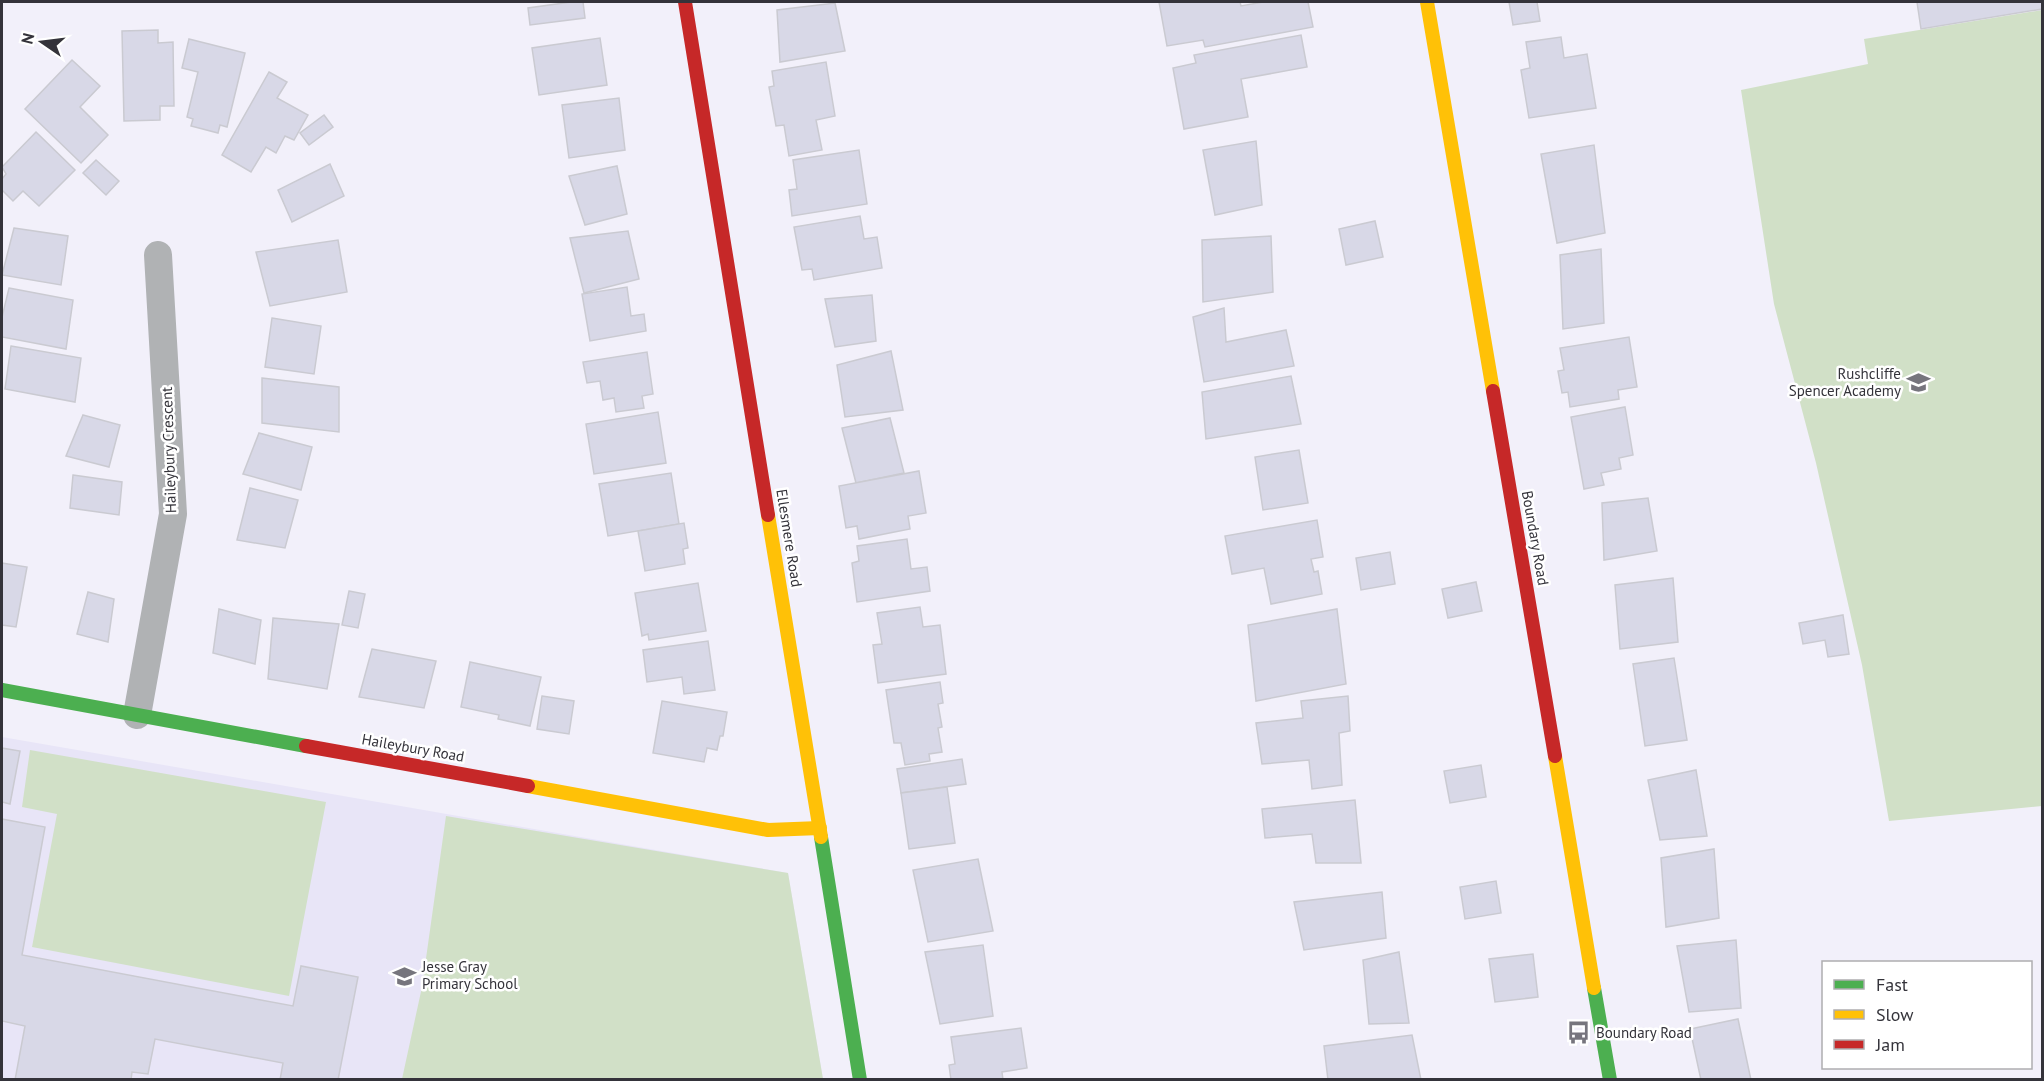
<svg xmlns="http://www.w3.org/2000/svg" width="2044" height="1081" font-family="'PT Sans',sans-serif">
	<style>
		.built { fill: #e8e5f7 }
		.green { fill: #d1e0c7 }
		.building { fill: #d8d8e7; stroke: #cacad1; stroke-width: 1.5 }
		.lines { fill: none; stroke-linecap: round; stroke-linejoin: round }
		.street { stroke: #b0b2b4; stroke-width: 28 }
		.fast { stroke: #4caf50; stroke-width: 14 }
		.slow { stroke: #ffc107; stroke-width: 14 }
		.jam { stroke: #c62828; stroke-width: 14 }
		.labels { text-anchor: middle; stroke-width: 5; stroke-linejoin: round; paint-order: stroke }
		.poi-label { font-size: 15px; fill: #34333a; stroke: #fff; text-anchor: start }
		.street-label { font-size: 15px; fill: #34333a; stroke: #fff }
	</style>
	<rect width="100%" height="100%" fill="#f2f0fa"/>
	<path class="built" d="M2,737L788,873L823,1079H2Z"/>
	<g class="green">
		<path d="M2042,10V806L1889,821L1862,665L1816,463L1774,304L1741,90L1868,64L1864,39Z"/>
		<path d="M30,750L326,802L289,996L32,947L57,814L22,807Z"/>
		<path d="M446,816L788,873L823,1079H402L422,987Z"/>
	</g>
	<g class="building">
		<path d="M571,2H583L585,18L530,25L528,8Z"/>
		<path d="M1159,2H1240L1241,6L1263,2H1308L1313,27L1205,47L1203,40L1167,46Z"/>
		<path d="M1509,2H1537L1540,21L1513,25Z"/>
		<path d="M1917,2H2042V9L1921,29Z"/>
		<path d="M835,3L845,51L780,62L777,10Z"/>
		<path d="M158,30V43L173,42L174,106H160V120L124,121L122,31Z"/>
		<path d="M1301,35L1307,67L1241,79L1248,117L1184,129L1173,68L1196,63L1194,55Z"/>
		<path d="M1561,37L1564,58L1587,54L1596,108L1529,118L1521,70L1530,68L1526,42Z"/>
		<path d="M600,38L607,85L539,95L532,48Z"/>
		<path d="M189,39L245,53L227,127L220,125L218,133L191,126L193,119L187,117L198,72L182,68Z"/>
		<path d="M72,60L100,86L80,107L108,135L81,163L25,109Z"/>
		<path d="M826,62L835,116L816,120L822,150L789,156L784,125L776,126L769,87L774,86L772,71Z"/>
		<path d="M269,72L287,82L277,98L308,115L294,140L285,136L276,153L266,147L251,172L222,155Z"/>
		<path d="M619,98L625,150L569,158L562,105Z"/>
		<path d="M324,115L333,127L309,145L300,133Z"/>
		<path d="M36,132L75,170L39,206L23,191L13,201L2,190V179L6,174L2,167Z"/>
		<path d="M1256,141L1262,205L1215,215L1203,150Z"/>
		<path d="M1594,145L1605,233L1557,243L1541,154Z"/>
		<path d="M859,150L867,204L792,216L789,190L797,189L793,160Z"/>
		<path d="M96,160L119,181L106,195L83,173Z"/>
		<path d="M330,164L344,196L292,222L278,190Z"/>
		<path d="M617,166L627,214L585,225L569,176Z"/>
		<path d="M860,216L864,239L877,237L882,268L814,280L812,269L802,270L794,227Z"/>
		<path d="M1375,221L1383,257L1346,265L1339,229Z"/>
		<path d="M14,228L68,236L61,285L2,275Z"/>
		<path d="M628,231L639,279L584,293L570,238Z"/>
		<path d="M1271,236L1273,292L1203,302L1202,240Z"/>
		<path d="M338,240L347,292L270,306L256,252Z"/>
		<path d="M1601,249L1604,323L1563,329L1560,255Z"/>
		<path d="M627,287L631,316L644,314L646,331L590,341L582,294Z"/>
		<path d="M9,288L73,300L66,349L2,337V317Z"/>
		<path d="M872,295L876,341L835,347L825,299Z"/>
		<path d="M1224,308L1226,342L1286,330L1294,366L1204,382L1193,317Z"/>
		<path d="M272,318L321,326L314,374L265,367Z"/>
		<path d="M1629,337L1637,387L1618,390L1619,399L1570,407L1568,392L1562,393L1558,371L1564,370L1560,348Z"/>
		<path d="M11,346L81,358L75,402L5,389Z"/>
		<path d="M891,351L903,410L845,417L837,365Z"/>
		<path d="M647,352L653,394L642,396L644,408L616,412L614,398L603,400L600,381L587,383L583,362Z"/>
		<path d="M1291,376L1301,424L1206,439L1202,392Z"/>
		<path d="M262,378L339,387V432L262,423Z"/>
		<path d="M1625,407L1633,455L1619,458L1621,469L1601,473L1604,485L1584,489L1571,417Z"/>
		<path d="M658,412L666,463L594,474L586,424Z"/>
		<path d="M83,415L120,425L109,467L66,456Z"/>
		<path d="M890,418L904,473L856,483L842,428Z"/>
		<path d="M259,433L312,447L301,490L243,474Z"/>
		<path d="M1299,450L1308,503L1263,510L1255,457Z"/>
		<path d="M919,471L926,513L908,516L910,529L859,539L857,526L846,528L839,486Z"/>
		<path d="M671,473L679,524L608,536L599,484Z"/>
		<path d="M73,475L122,482L119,515L70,508Z"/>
		<path d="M250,488L298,500L285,548L237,540Z"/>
		<path d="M1648,498L1657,551L1604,560L1602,503Z"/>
		<path d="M1317,520L1323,557L1311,559L1314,572L1318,571L1322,594L1271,604L1264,568L1232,574L1225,536Z"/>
		<path d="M684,523L688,548L683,549L685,564L645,571L638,531Z"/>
		<path d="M907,539L911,569L927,567L930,591L857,602L852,563L859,561L857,546Z"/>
		<path d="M1390,552L1395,584L1361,590L1356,558Z"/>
		<path d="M2,563L27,567L16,627L2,625Z"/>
		<path d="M1673,578L1678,642L1620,649L1615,585Z"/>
		<path d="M1476,582L1482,611L1448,618L1442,589Z"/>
		<path d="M698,583L706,631L649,640L648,634L642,636L635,593Z"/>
		<path d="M349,591L365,594L358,628L342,625Z"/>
		<path d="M88,592L114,599L108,642L77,634Z"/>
		<path d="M920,607L923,627L940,625L946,674L878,683L873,645L882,644L877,613Z"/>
		<path d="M219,609L261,620L255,664L213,653Z"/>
		<path d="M1337,609L1346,684L1256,701L1248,625Z"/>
		<path d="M1843,615L1849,654L1828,657L1825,640L1803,644L1799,623Z"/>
		<path d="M273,618L339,624L327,689L268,679Z"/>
		<path d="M708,641L715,690L684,694L682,677L647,682L643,650Z"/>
		<path d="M372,649L436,661L424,708L359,697Z"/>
		<path d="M1674,658L1687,740L1645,746L1633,664Z"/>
		<path d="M470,662L541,677L530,726L498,719L499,715L461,707Z"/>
		<path d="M940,682L943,703L938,704L942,727L938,728L942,752L929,754L930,761L905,765L901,743H894L886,690Z"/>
		<path d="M542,696L574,701L569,734L537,729Z"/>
		<path d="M1348,696L1350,731L1339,733L1342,785L1312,789L1309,760L1262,764L1256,723L1303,718L1301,701Z"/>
		<path d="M662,701L727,712L723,736H720L717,750L707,748L704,762L653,753Z"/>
		<path d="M2,748L20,751L10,804L2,802Z"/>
		<path d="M962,759L966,784L901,793L897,769Z"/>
		<path d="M1481,765L1486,797L1450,803L1444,771Z"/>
		<path d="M1696,770L1707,836L1660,840L1648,780Z"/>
		<path d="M947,787L955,843L909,849L901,793Z"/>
		<path d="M1355,800L1361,863H1316L1312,834L1265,838L1262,809Z"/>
		<path d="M2,819L45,827L22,955L293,1006L301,966L358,977L338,1080H280L283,1063L155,1039L148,1074L132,1072L131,1080H15L25,1026L2,1021Z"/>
		<path d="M1714,849L1719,918L1666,927L1661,858Z"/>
		<path d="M978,859L993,931L928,942L913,870Z"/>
		<path d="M1496,881L1501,913L1465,919L1460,887Z"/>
		<path d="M1382,892L1386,938L1304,950L1294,902Z"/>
		<path d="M1736,940L1741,1008L1689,1012L1677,946Z"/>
		<path d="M983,945L993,1016L940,1024L925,952Z"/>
		<path d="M1399,952L1409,1023L1369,1024L1363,960Z"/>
		<path d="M1533,954L1538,997L1495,1002L1489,959Z"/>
		<path d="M1738,1019L1751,1080H1701L1690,1029Z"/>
		<path d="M1021,1028L1027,1068L1002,1072L1003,1080H951L949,1065L955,1064L951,1037Z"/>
		<path d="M1412,1035L1421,1080H1328L1324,1046Z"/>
	</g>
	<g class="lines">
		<path class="street" d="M137,715L173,514L158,255"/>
		<g class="fast">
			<path d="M2,690L306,746"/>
			<path d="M821,837L860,1080"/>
			<path d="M1594,988L1610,1080"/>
		</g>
		<g class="slow">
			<path d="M1427,2L1493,391"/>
			<path d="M768,515L821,837"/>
			<path d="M1555,756L1594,988"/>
			<path d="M528,786L768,830L820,828"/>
		</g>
		<g class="jam">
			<path d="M685,2L768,515"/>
			<path d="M1493,391L1555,756"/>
			<path d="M306,746L528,786"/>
		</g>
	</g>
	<defs>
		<symbol id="school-bare" viewBox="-9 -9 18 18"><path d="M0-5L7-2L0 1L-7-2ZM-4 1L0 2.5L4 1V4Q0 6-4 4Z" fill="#76757d" stroke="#fff" stroke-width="2.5" paint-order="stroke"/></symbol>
		<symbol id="bus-bare" viewBox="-9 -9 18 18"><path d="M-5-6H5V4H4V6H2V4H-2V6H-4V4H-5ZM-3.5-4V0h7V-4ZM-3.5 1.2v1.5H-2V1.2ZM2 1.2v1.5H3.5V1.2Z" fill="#76757d" stroke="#fff" stroke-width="2.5" paint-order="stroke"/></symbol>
	</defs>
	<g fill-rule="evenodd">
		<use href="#school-bare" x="1902" y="366" width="33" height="33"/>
		<use href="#school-bare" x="388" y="960" width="33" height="33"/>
		<use href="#bus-bare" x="1562" y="1016" width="33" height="33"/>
	</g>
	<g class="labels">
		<g class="poi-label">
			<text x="1901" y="379" text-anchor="end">Rushcliffe<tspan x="1901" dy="17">Spencer Academy</tspan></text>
			<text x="422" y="972">Jesse Gray<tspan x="422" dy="17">Primary School</tspan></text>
			<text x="1596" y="1038">Boundary Road</text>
		</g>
		<g class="street-label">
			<text transform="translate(169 450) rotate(-92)" y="5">Haileybury Crescent</text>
			<text transform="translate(789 538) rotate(81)" y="5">Ellesmere Road</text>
			<text transform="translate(1535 538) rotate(80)" y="5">Boundary Road</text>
			<text transform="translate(413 748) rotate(10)" y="5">Haileybury Road</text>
		</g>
	</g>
	<rect width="2044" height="1081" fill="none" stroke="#34333a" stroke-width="6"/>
	<rect x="1822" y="961" width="210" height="108" fill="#ffffff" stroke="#aeadb0" stroke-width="1.5"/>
	<rect x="1834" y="980" width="30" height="9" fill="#4caf50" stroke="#aeadb0" stroke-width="1.5"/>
	<text x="1876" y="991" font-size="18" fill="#34333a">Fast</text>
	<rect x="1834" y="1010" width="30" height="9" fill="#ffc107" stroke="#aeadb0" stroke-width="1.5"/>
	<text x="1876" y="1021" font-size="18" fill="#34333a">Slow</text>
	<rect x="1834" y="1040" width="30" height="9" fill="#c62828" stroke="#aeadb0" stroke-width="1.5"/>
	<text x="1876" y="1051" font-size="18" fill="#34333a">Jam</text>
	<g transform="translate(42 42) rotate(284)" stroke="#ffffff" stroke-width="4.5" paint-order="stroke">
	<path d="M0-4.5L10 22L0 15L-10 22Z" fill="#34333a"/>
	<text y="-9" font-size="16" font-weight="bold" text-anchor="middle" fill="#34333a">N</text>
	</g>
</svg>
